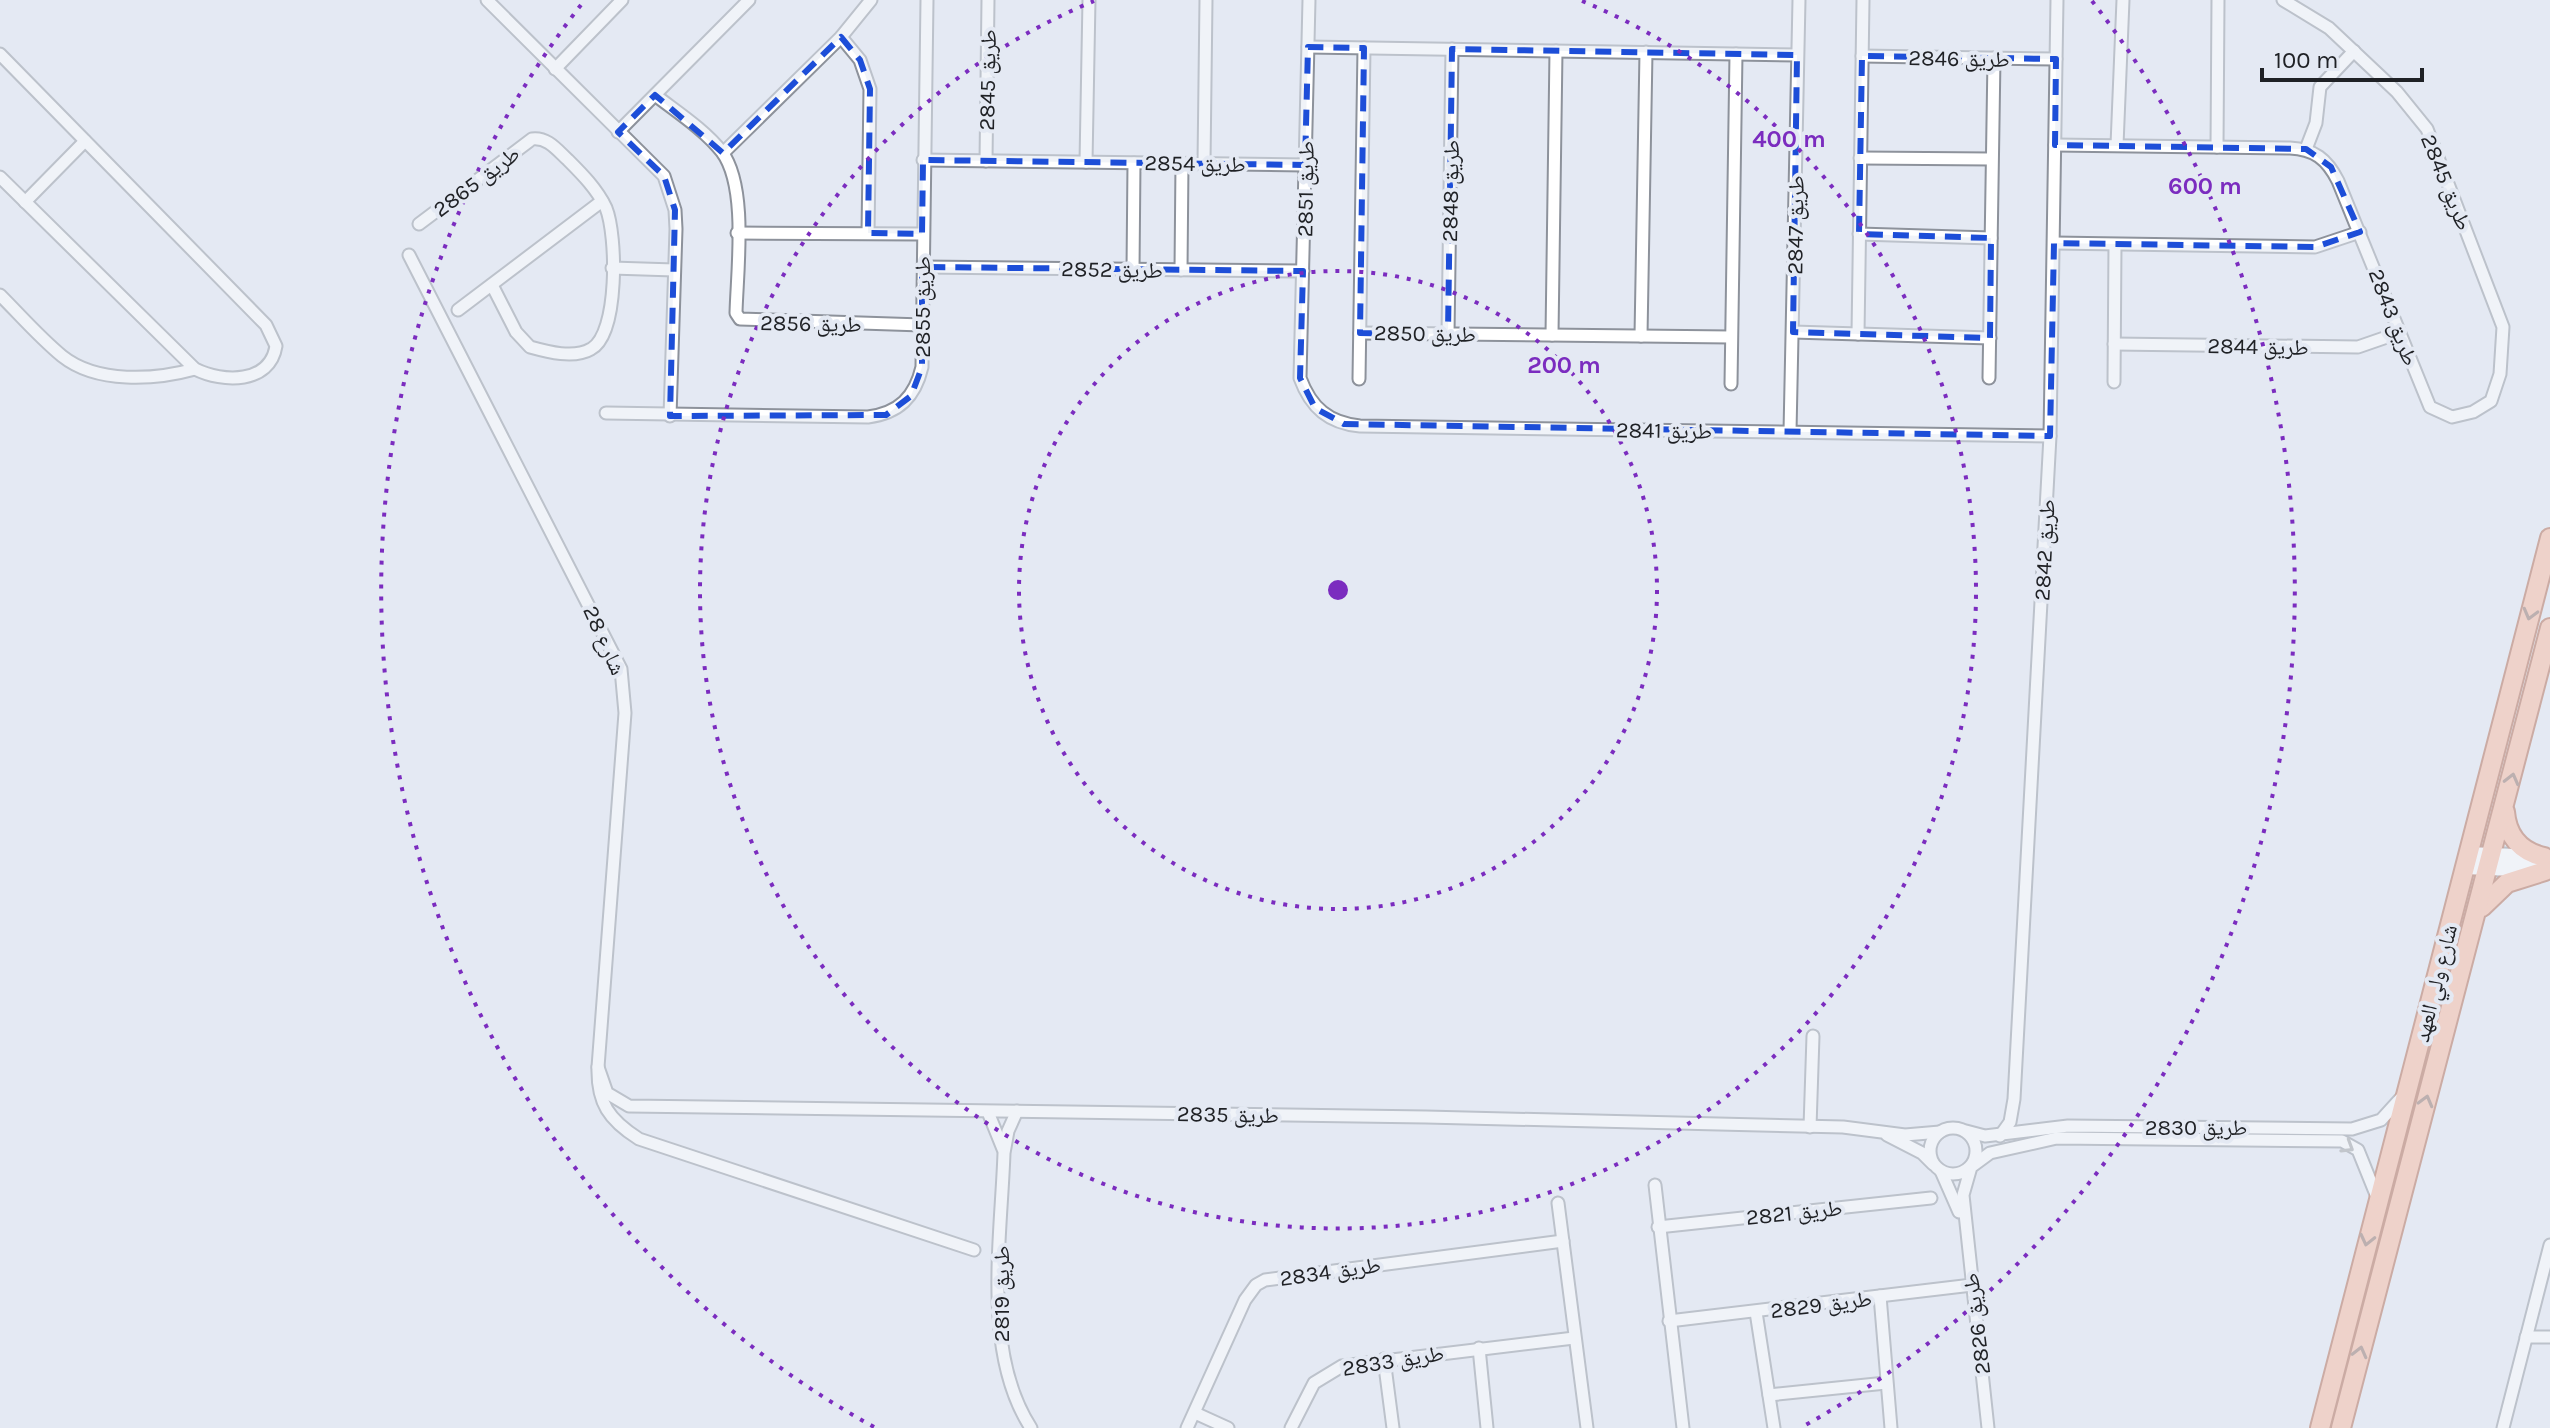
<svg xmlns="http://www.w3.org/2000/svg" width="2550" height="1428" font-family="Karla,'Noto Naskh Arabic',sans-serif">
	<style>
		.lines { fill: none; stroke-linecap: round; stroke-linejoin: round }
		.minor-casing { stroke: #8d929b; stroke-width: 15 }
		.tertiary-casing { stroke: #8d929b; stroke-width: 18 }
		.primary-casing { stroke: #ad6145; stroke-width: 22 }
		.minor { stroke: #fff; stroke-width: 11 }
		.tertiary { stroke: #fff; stroke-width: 14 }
		.primary { stroke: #fbb59a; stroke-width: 18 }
		.oneway { stroke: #8d6b60 }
		.oneway2 { stroke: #9a9b9d }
		.marked { fill: none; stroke: #1d4ed8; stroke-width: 6; stroke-dasharray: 16 10; stroke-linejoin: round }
		.ring { fill: none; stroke: #7b2cbf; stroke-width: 4; stroke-dasharray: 4 8 }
		.labels { text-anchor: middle; stroke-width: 8; stroke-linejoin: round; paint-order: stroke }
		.street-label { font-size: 22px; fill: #1f2125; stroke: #e4e9f3 }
		.centre { fill: #7b2cbf; stroke: #e4e9f3; stroke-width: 4 }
		.ring-label { font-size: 24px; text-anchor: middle; font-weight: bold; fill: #7b2cbf; stroke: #e4e9f3; stroke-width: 8; stroke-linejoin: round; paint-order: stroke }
	</style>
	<rect width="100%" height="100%" fill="#e4e9f3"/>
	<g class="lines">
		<defs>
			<g id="minor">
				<path d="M487,0L664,176L675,210L676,229L670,416"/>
				<path d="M1309,0L1300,378C1311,408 1329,423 1360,426L2050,436"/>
				<path d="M841,37L860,60L870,89L868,233"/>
				<path d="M1308,47L1797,55"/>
				<path d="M0,54L266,325L276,346C270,384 223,383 195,369L0,177"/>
				<path d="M1862,56L2056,59"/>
				<path d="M555,69L622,0"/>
				<path d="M655,95C677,112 705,130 722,152C748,187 737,271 736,313L740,319L922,325"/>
				<path d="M618,132L749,0"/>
				<path d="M2055,145L2290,148C2314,149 2327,159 2338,181L2430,407L2452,417L2473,412L2491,401L2500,374L2503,327L2427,129L2397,92L2329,28L2283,0"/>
				<path d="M2117,145L2123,0"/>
				<path d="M2217,147L2218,0"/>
				<path d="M2306,149L2316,123L2320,87L2354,51"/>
				<path d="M723,153L841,37L871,0"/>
				<path d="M1860,158L1991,159"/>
				<path d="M923,160L1305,165"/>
				<path d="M986,161L988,0"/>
				<path d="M1086,162L1089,0"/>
				<path d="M1204,163L1206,0"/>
				<path d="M25,202L85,141"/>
				<path d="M419,224L532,139C548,137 557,150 568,160C582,174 597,189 606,208C617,235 619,334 591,349C574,359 548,352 530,347L516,332L492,285"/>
				<path d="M737,233L922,234"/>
				<path d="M1859,234L1991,238"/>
				<path d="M2054,243L2315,247L2360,232"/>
				<path d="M409,255L621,669L625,713L598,1067C597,1103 609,1120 639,1139L974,1250"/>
				<path d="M922,267L1303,271"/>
				<path d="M612,268L674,270"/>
				<path d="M1133,270L1134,163"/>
				<path d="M1181,270L1182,163"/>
				<path d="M0,295C20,315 40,338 62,356C97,384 155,380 195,369"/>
				<path d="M458,310L602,201"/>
				<path d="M1793,332L1990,338"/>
				<path d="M1360,333L1731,337"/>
				<path d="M1448,334L1452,49"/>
				<path d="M1858,334L1863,0"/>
				<path d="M1552,335L1556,51"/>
				<path d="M1641,336L1646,52"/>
				<path d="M2114,344L2358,347L2384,338L2396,329"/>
				<path d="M1989,378L1994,58"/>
				<path d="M1359,379L1364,48"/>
				<path d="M2114,382L2115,245"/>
				<path d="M1731,384L1736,54"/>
				<path d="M606,413L868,417C899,413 915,397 922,367L927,0"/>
				<path d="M1790,432L1799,0"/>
				<path d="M598,1067L607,1093L629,1106L1426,1117L1843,1127L1905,1135L1940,1132"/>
				<path d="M1017,1111L1008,1131L1004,1153C1001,1240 982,1353 1031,1428"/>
				<path d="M988,1112L1003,1149"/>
				<path d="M1810,1127L1813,1036"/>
				<circle cx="1953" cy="1151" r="23"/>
				<path d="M1966,1131L1985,1136L2068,1126L2352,1129L2381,1120L2401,1098"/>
				<path d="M1887,1135L1922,1153L1933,1164"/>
				<path d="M2000,1136L2010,1122L2014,1099L2050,436L2057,0"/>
				<path d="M1941,1171L1959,1212"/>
				<path d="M1655,1185L1683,1428"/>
				<path d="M1558,1203L1587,1428"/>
				<path d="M1658,1227L1931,1198"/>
				<path d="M1880,1296L1891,1428"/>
				<path d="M1756,1312L1774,1428"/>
				<path d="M1669,1321L1972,1285"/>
				<path d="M2526,1337H2550"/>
				<path d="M1479,1348L1487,1428"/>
				<path d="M1384,1359L1393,1428"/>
				<path d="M1769,1395L1886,1383"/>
				<path d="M1195,1413L1228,1428"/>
				<path d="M1187,1428L1245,1300L1256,1285L1265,1280L1563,1241"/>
				<path d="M1291,1428L1314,1383L1342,1366L1574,1338"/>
				<path d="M1988,1428L1963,1195L1971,1167L1990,1153L2057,1138L2342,1141L2358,1150L2377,1197"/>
				<path d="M2503,1428L2550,1245"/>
			</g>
			<g id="tertiary">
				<path d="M2468,854L2538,857"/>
				<path d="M2465,867L2538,870"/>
			</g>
			<g id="primary">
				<path d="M2505,812C2507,836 2521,852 2544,857"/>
				<path d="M2482,907L2507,883L2545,871"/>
				<path d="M2320,1428L2550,538"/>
				<path d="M2341,1428L2550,628"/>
			</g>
		</defs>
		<use href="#minor" class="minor-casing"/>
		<use href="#tertiary" class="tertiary-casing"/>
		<use href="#primary" class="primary-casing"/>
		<use href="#minor" class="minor"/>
		<use href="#tertiary" class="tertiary"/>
		<use href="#primary" class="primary"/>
	</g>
	<defs><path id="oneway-chevron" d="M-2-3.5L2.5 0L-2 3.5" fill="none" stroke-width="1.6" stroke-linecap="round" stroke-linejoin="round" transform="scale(2)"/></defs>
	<g class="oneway">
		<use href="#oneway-chevron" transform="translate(2530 614) rotate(105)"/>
		<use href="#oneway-chevron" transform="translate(2512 779) rotate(-76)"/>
		<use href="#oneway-chevron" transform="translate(2426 1101) rotate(-75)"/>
		<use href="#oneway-chevron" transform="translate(2367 1240) rotate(103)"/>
		<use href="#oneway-chevron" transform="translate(2360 1352) rotate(-76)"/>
	</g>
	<use class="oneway2" href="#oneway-chevron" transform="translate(2348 1147) rotate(32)"/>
	<path d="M0 0H2550V1428H0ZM841,37L860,60L870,89L868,233L922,234L923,160L1305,165L1308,47L1364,48L1360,333L1448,334L1452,49L1797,55L1793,332L1990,338L1991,238L1859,234L1862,56L2056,59L2055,145L2306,149L2331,167L2360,232L2315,247L2054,243L2050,436L1344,424L1315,408L1300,378L1303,271L922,267V367L911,396L886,415L670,416L675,210L664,176L618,132L655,95L723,153Z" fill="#e4e9f3" fill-opacity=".55" fill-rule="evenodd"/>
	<path class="marked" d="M841,37L860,60L870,89L868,233L922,234L923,160L1305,165L1308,47L1364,48L1360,333L1448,334L1452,49L1797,55L1793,332L1990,338L1991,238L1859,234L1862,56L2056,59L2055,145L2306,149L2331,167L2360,232L2315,247L2054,243L2050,436L1344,424L1315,408L1300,378L1303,271L922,267V367L911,396L886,415L670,416L675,210L664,176L618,132L655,95L723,153Z"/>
	<g class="ring">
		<circle cx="1338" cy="590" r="319"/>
		<path d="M1582 1A638 638 0 1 1 1094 1"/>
		<path d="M874 1427A957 957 0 0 1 584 1M2092 1A957 957 0 0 1 1802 1427"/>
	</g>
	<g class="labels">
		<g class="street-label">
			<text transform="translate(1959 58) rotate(1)" y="8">طريق 2846</text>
			<text transform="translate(987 80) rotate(-89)" y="8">طريق 2845</text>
			<text transform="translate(1195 163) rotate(1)" y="8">طريق 2854</text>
			<text transform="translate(476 181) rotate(-37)" y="8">طريق 2865</text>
			<text transform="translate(2447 182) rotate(68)" y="8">طريق 2845</text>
			<text transform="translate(1305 189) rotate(-89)" y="8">طريق 2851</text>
			<text transform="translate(1450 191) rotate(-89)" y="8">طريق 2848</text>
			<text transform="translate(1795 225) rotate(-89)" y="8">طريق 2847</text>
			<text transform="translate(1112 269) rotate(1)" y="8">طريق 2852</text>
			<text transform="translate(922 307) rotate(-90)" y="8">طريق 2855</text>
			<text transform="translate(2394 317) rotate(69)" y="8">طريق 2843</text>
			<text transform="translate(811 323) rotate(1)" y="8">طريق 2856</text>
			<text transform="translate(1425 333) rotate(1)" y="8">طريق 2850</text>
			<text transform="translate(2258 346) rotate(1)" y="8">طريق 2844</text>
			<text transform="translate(1664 430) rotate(1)" y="8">طريق 2841</text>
			<text transform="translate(2044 550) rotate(-87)" y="8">طريق 2842</text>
			<text transform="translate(605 640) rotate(66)" y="8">شارع 28</text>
			<text transform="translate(2435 983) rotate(-76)" y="8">شارع ولي العهد</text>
			<text transform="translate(1228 1114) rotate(1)" y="8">طريق 2835</text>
			<text x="2196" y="1135">طريق 2830</text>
			<text transform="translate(1794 1212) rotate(-6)" y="8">طريق 2821</text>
			<text transform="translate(1330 1271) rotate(-8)" y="8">طريق 2834</text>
			<text transform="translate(1001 1294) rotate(-90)" y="8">طريق 2819</text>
			<text transform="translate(1821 1304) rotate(-7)" y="8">طريق 2829</text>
			<text transform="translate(1976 1324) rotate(-97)" y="8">طريق 2826</text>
			<text transform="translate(1393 1360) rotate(-9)" y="8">طريق 2833</text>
		</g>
	</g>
	<circle cx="1338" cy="590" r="12" class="centre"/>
	<g class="ring-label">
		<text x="1789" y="147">400 m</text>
		<text x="2205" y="194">600 m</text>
		<text x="1564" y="373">200 m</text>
	</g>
	<path d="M2262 68v12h160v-12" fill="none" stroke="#1f2125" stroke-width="4"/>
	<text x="2274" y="68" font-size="24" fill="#1f2125" stroke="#e4e9f3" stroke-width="6" paint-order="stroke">100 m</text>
</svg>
